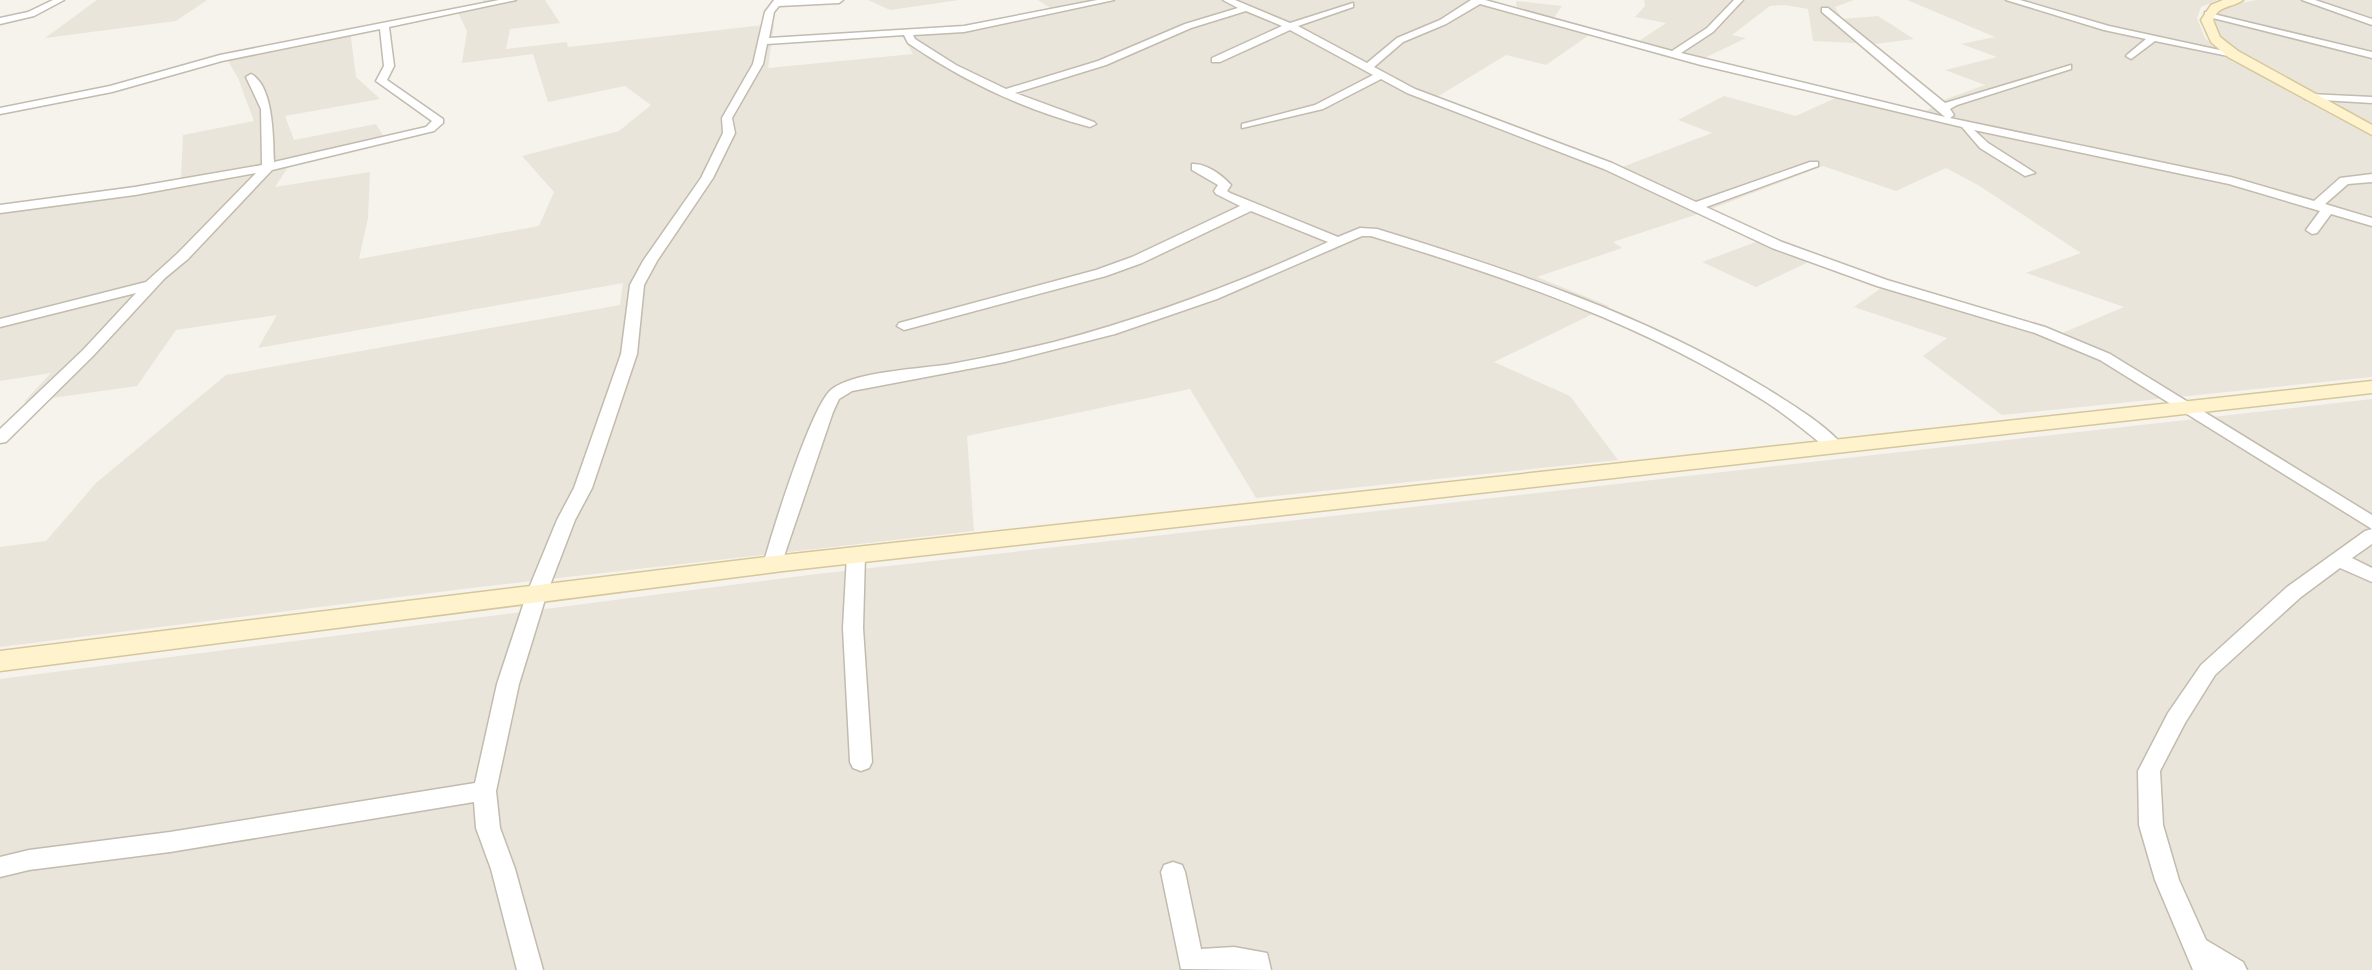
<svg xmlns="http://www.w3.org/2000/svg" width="2372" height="970" font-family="'Open Sans',sans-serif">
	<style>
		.residential { fill: #eae5da }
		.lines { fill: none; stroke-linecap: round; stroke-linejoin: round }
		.minor-casing { stroke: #c2bbae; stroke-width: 3 }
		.secondary-casing { stroke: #d6c79b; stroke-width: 3 }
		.minor { fill: #fff; fill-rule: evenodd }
		.secondary { fill: #fff3cd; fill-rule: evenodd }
	</style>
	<rect width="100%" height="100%" fill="#f6f3ec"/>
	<g class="residential">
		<path d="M97,0H207L176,21L45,38Z"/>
		<path d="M483,0H545L560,23L510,29L506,49L567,42L568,47L774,24L768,68L913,54L900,32L965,27L1053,10L1038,0H1480L1517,10L1516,1L1562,6L1553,19L1595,31L1546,65L1506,55L1437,97L1546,140L1622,167L1712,133L1678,120L1724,96L1796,116L1846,93L1923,113L1946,99L1985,85L1945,70L1997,57L1961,44L1995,37L1907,0H2218L2201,7L2197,18L2205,38L2225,56L2372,136V377L2002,415L1923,356L1947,338L1854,307L1890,282L2060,334L2124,307L2026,273L2081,253L1978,185L1946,168L1896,191L1823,166L1698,214L1613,242L1622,248L1537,277L1609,306L1494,362L1570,396L1618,460L1256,498L1190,389L967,436L974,531L471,588L0,647V547L46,541L96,483L226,375L620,305L623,283L258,348L277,315L176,330L137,386L24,402L51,373L0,381V206L181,178L183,135L254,121L238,78L224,54L350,30L356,77L380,99L285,116L294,140L376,124L387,142L290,164L275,187L370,172L368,218L359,259L539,226L554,192L522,156L619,131L651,105L625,86L548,102L533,54L462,63L467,31L456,9L485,3Z"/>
		<path d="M868,0H959L890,10Z"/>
		<path d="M1644,0H1854L1835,7L1842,19L1878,16L1914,39L1875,44L1813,41L1808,9L1785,5L1770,6L1732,35L1746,38L1692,64L1630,47L1666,23L1635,17L1645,6Z"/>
		<path d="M2256,0H2372V127L2233,48L2225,41L2218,33L2215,21L2216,14L2231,5Z"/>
		<path d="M1772,236L1821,256L1756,287L1702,262Z"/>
		<path d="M2372,399V970H0V679L817,574Z"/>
	</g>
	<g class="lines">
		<defs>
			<g id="minor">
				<path d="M53,0H64L34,16L0,24V18L28,12Z"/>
				<path d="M499,0H516L389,27L394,66L387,80L443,119V123L434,131L272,170L188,259L165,278L93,356L6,442L0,443V429L83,350L136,293L0,327V319L146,282L178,253L256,173L135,195L0,213V205L135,187L262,165L261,109L246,77L251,74C274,86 273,139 274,162L426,127L432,121L376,81L384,66L380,29L222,61L112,92L0,114V108L110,86L220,55Z"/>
				<path d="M774,0H843L839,3L779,6L774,12L769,38L964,26L1097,0H1114L964,32L913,35L915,39L956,65L1006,89L1098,61L1185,24L1238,8L1223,0H1235L1290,23L1353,3V7L1298,26L1367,63L1397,38L1440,20L1471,0H1485L1672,51L1707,28L1734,0H1743L1713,32L1681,53L1945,117L1822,12V8H1828L1945,103L2071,65V69L1957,105L1950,109L1954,115L1950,118L2231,177L2314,201L2340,178L2372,174V182L2348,184L2325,204L2372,218V226L2331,214L2317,233L2312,234L2306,230L2320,211L2229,184L1974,130L1988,143L2035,173L2025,176L1980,148L1962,127L1701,65L1480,4L1446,24L1403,42L1374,67L1415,89L1612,163L1696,202L1810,162H1818V166L1706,207L1782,242L1887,280L2045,327L2110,354L2372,515V529L2100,360L2035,333L1877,286L1772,248L1604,169L1407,93L1381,79L1323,109L1242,128V124L1315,105L1373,75L1290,30L1220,62H1212V58L1282,26L1246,11L1191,28L1106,65L1015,93L1094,122L1096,124L1090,127C1025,110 963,81 908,43L904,35L767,44L763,64L732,118L735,133L713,178L657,261L644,285L637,354L592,488L575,520L547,593L519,684L496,791L500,828L515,869L543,970H517L491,869L476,828L474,802L170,852L29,870L0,877V857L29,850L170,832L475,783L497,684L527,593L557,520L574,488L621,354L630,285L643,261L701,178L723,133L722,118L753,64L765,12Z"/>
				<path d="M2006,0H2020L2109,26L2238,54L2233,57L2155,41L2131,59L2126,56L2128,54L2146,39L2104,30Z"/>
				<path d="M2302,0H2315L2372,19V25Z"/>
				<path d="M2205,12L2372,52V58L2205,16Z"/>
				<path d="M2309,94L2372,97V103L2305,99V95Z"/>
				<path d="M1192,164C1206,163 1222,175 1231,185L1227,191L1230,193L1338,237L1360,228L1377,229C1511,270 1643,314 1764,387C1788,402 1827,425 1844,447L1836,452L1830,451C1809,434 1789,417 1766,402C1645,324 1509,278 1371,236H1362L1217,299L1115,334L1005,362L852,391L839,399L833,412L781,565L779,569H765L763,565C772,533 811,405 832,389C856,371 921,369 951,364C986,358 1020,350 1054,342C1148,317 1240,283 1328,242L1251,211L1142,263L1106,276L904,330L897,326L899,323L1096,270L1132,257L1240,206L1216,194L1214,191L1218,185L1192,170Z"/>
				<path d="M2372,529V544L2352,558L2372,568V582L2340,568L2301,597L2215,675L2185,723L2160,771L2163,825L2179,880L2206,940L2243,962L2247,970H2193L2155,880L2139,825L2138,771L2168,713L2201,665L2287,587L2365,531Z"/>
				<path d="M856,549L863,551L865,555L863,628L872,762L869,768L861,771L853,768L850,762L843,628L847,555L849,551Z"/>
				<path d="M1173,862L1182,865L1185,872L1201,949L1234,947L1267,953L1271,970L1181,969L1161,872L1164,865Z"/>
			</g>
			<g id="secondary">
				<path d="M2223,0H2243C2232,8 2218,5 2213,20L2220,37L2238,51L2372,125V135L2228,57L2211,42L2201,20L2211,5Z"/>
				<path d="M2372,381V393L783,571L0,671V651L783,555Z"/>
			</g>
		</defs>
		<use href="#minor" class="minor-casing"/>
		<use href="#secondary" class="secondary-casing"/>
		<use href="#minor" class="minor"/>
		<use href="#secondary" class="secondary"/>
	</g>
</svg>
